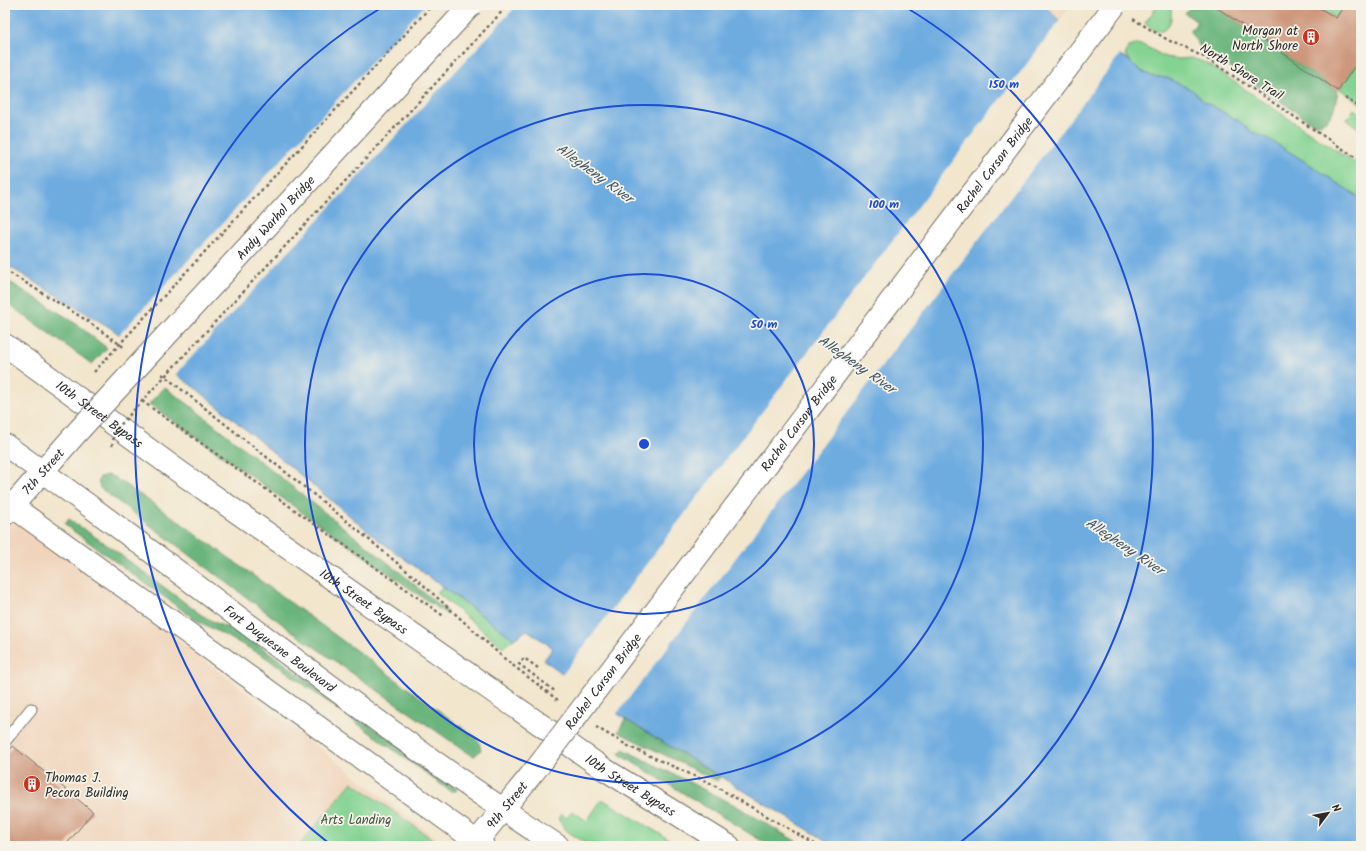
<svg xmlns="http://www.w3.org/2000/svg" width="1366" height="851" font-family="Kalam,sans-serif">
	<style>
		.built { fill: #f0d5bc }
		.green { fill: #84d393; stroke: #587f5f }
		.forest { fill: #6bb57d; stroke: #4b7054 }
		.water { fill: #6eace0; stroke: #4c6c86 }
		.pier { fill: #f2e6cd }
		.building { fill: #cd977c }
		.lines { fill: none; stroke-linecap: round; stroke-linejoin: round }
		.lane-casing { stroke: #716c64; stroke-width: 13 }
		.secondary-casing { stroke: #716c64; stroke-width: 24 }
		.primary-casing { stroke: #716c64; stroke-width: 24 }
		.path { stroke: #716c64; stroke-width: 2.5; stroke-dasharray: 3 3; stroke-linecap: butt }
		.lane { stroke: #fff; stroke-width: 11 }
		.secondary { stroke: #fff; stroke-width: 22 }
		.primary { stroke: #fff; stroke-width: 22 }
		.secondary-bridge-casing { stroke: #716c64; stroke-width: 24; stroke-linecap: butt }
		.path-bridge { stroke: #716c64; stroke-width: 2.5; stroke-dasharray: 3 3; stroke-linecap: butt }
		.secondary-bridge { stroke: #fff; stroke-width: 22 }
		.ring { fill: none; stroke: #1d4ed8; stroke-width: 2 }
		.labels { text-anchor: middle; stroke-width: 3.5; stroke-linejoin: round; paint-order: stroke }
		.poi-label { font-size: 13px; fill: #2b2b2b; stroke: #f7f3e8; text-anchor: end }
		.street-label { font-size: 13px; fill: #2b2b2b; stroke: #f7f3e8 }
		.park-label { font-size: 13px; fill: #415545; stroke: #f7f3e8 }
		.water-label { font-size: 14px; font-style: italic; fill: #42586a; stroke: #f7f3e8 }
		.centre { fill: #1d4ed8; stroke: #f7f3e8; stroke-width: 2 }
		.ring-label { font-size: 12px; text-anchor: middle; font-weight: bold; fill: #1d4ed8; stroke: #f7f3e8; stroke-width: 3.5; stroke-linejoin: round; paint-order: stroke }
	</style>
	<rect width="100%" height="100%" fill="#f7f3e8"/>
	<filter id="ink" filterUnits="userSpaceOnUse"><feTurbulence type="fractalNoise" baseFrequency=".025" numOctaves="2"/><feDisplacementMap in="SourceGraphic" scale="8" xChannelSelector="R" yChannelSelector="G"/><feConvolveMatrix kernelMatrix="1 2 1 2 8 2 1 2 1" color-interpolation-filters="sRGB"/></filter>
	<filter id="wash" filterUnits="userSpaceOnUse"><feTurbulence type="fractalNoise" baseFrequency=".012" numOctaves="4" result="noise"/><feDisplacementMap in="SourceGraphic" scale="16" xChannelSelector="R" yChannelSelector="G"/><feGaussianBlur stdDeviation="0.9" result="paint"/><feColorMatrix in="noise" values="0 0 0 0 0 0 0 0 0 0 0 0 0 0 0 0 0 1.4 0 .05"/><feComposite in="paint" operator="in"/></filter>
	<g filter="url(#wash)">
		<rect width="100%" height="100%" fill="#f2e6cd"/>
		<g class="built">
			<path d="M1044,5H1071L1060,21Z"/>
			<path d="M5,508L447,846H5Z"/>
		</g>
		<g class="green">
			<path d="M1158,5H1170C1176,25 1161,42 1145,23Z"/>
			<path d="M1315,5H1332L1340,11L1336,18Z"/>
			<path d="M1137,44L1145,46L1165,57L1178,59L1192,58L1206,63L1361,167V199L1312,166L1267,138L1252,132L1239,121L1205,102L1192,90L1167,78L1151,76L1140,70L1132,64L1125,55L1129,47Z"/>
			<path d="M1361,57V104L1340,89Z"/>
			<path d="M1354,109L1361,114V130L1347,120Z"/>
			<path d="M442,587L514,639L503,647L437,593Z"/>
			<path d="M352,782L439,844L437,846H299Z"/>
			<path d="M602,799L680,846H590L567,831L558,819L561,814L567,818L572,811L587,821Z"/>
		</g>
		<g class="forest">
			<path d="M1191,5H1213L1338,91C1335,105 1333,125 1314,124L1200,47L1190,32L1197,22L1185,13Z"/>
			<path d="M5,279L71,320L107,348L92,364L5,302Z"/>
			<path d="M164,387L188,404L396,569L447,612L446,614L149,404Z"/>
			<path d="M107,475L114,477L177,520L475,737L479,742L481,750L475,756L471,755L297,635L100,488L98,481L100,477Z"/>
			<path d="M69,519L110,547L200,614L214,622L245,635L457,788L456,791H450L284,670L262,655L196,620L69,528L65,524Z"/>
			<path d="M625,719L720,777L717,781L618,732Z"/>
			<path d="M623,749L733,804L804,846H770L619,754Z"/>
		</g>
		<path class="water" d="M5,5H1044L1060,21L1127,59L1140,70L1151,76L1167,78L1192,90L1205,102L1239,121L1252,132L1267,138L1312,166L1361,199V846H835L625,719L544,660L553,648L527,630L514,639L380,541L198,390L109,327L5,264Z"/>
		<g class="pier">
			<path d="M425,5H517L174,376L118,336Z"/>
			<path d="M1061,19L1121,53L616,715L562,675Z"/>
		</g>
		<g id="blocks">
			<g class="building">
				<path d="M1213,5H1315L1336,18L1344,5H1361V57L1338,91Z"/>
				<path d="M13,746L93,812L65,846H5V756Z"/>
			</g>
		</g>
	</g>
	<g filter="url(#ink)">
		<use href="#blocks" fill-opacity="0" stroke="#716c64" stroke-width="1"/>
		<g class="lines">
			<defs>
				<path id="lane" d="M5,741L31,709"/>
				<g id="secondary">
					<path id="s1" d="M5,514L80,429"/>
					<path id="s2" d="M473,846L540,764"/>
				</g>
				<g id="primary">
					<path id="s3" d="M5,345L181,473L604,769L729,846"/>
					<path id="s4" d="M5,445C191,576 367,722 558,846"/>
					<path d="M5,501L483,846"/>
				</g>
			</defs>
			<use href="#lane" class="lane-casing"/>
			<use href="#secondary" class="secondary-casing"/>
			<use href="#primary" class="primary-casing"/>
			<g class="path">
				<path d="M1338,5L1342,8"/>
				<path d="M1133,19L1168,40L1206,58L1361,161"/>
				<path d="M1345,98L1361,108"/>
				<path d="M5,270L86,320L125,348"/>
				<path d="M162,374L332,509L419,581L506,660L559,701"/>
				<path d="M142,401L445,617"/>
				<path d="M538,668L524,658L519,664L556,692"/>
				<path d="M596,727L630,747L710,783L818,846"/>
			</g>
			<use href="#lane" class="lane"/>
			<use href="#secondary" class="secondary"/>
			<use href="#primary" class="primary"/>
			<defs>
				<g id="secondary-bridge">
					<path id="s5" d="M80,429L471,5"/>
					<path id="s6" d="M540,764L1115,5"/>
				</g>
			</defs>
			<use href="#secondary-bridge" class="secondary-bridge-casing"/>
			<g class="path-bridge">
				<path d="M94,372L432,5"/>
				<path d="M112,446L115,431L142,401L508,5"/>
			</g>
			<use href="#secondary-bridge" class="secondary-bridge"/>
		</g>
	</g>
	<g class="ring">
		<circle cx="644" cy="444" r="170"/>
		<circle cx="644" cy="444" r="339"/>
		<path d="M331 845A509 509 0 0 1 386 5M902 5A509 509 0 0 1 957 845"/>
	</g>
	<defs>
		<symbol id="building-disc" viewBox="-11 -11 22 22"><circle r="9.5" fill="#c8321e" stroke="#f7f3e8"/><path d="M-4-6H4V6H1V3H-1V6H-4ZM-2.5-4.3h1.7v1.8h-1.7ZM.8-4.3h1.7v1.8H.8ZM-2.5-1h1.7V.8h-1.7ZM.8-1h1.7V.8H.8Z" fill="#fff"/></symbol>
	</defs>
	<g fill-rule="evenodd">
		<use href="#building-disc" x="1301" y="27" width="20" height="20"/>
		<use href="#building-disc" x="22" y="774" width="20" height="20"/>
	</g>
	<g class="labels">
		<g class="poi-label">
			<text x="1298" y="35">Morgan at<tspan x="1298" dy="15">North Shore</tspan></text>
			<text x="45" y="782" text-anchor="start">Thomas J.<tspan x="45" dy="15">Pecora Building</tspan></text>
		</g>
		<g class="street-label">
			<text transform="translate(1242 71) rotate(32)" y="5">North Shore Trail</text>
			<text dy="5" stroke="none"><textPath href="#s6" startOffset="752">Rachel Carson Bridge</textPath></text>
			<text dy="5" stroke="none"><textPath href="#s5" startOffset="288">Andy Warhol Bridge</textPath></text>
			<text dy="5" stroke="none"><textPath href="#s3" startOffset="117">10th Street Bypass</textPath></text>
			<text dy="5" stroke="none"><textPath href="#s6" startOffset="428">Rachel Carson Bridge</textPath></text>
			<text dy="5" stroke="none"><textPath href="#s1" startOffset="57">7th Street</textPath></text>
			<text dy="5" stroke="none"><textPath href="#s3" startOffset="441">10th Street Bypass</textPath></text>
			<text dy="5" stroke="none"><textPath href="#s4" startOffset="342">Fort Duquesne Boulevard</textPath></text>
			<text dy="5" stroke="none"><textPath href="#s6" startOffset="104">Rachel Carson Bridge</textPath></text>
			<text dy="5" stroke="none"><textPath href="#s3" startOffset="765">10th Street Bypass</textPath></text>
			<text dy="5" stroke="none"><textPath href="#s2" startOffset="53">9th Street</textPath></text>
		</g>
		<g class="park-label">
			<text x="356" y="824">Arts Landing</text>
		</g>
		<g class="water-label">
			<text transform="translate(595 173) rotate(36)" y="5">Allegheny River</text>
			<text transform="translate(857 364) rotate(35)" y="5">Allegheny River</text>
			<text transform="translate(1125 546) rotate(34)" y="5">Allegheny River</text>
		</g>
	</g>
	<circle cx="644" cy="444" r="6" class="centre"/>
	<g class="ring-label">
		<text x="1004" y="88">150 m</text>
		<text x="884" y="208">100 m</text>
		<text x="764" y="328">50 m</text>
	</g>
	<rect width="1366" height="851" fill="none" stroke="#f7f3e8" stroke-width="20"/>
	<g transform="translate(1328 813) rotate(58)" stroke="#f7f3e8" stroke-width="3" paint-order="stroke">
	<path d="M0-3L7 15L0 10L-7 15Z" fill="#2b2b2b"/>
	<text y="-6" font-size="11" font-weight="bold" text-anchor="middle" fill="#2b2b2b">N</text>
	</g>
</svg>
